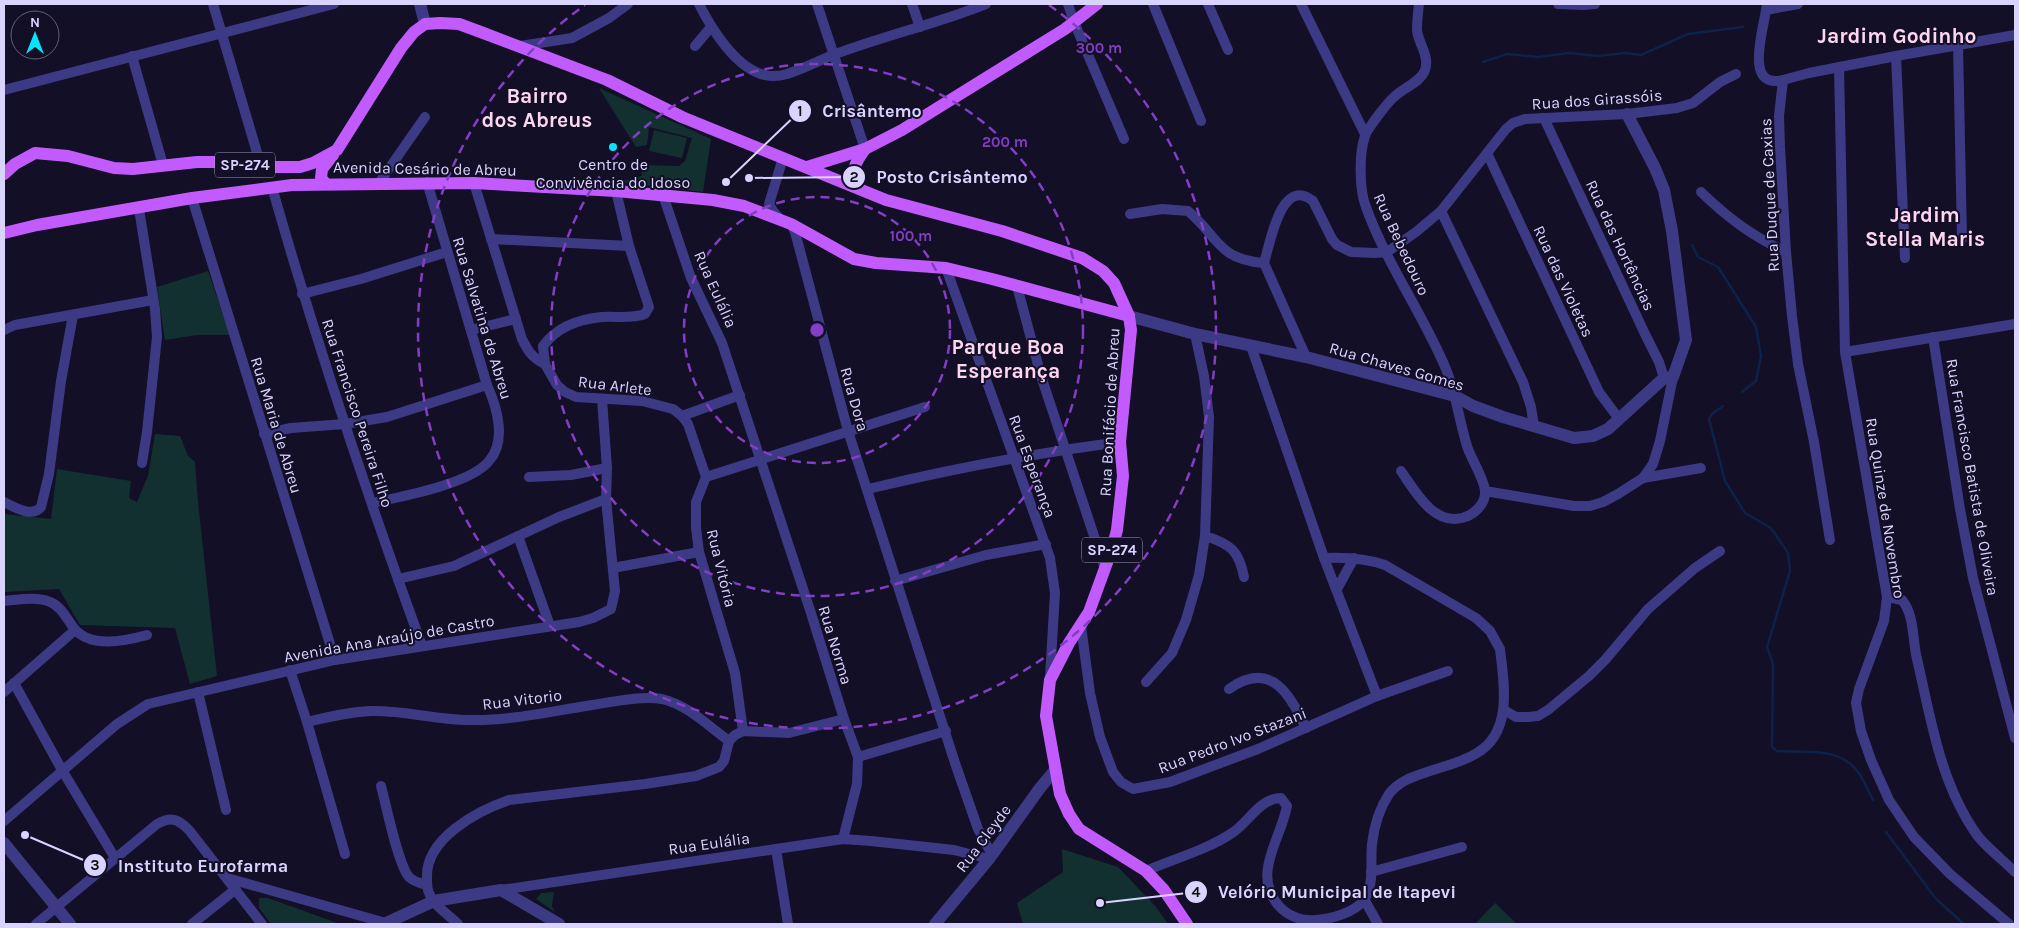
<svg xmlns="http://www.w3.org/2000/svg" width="2019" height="928" font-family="Karla,sans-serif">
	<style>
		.green { fill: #12302f }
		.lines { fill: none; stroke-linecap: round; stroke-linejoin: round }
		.stream { stroke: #0c2248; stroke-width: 2.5 }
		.minor { stroke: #3d3a85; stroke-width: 10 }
		.tertiary { stroke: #3d3a85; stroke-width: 12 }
		.primary { stroke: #c25bff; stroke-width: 12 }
		.ring { fill: none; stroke: #843dc5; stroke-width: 2.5; stroke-dasharray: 9 6 }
		.poi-dot { fill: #00e5ff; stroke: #130f26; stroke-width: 2 }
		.labels { text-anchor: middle; stroke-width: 4; stroke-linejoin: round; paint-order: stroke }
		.shield { fill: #130f26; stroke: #9e99be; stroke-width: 1 }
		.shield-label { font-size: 15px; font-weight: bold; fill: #d9d4ff }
		.street-label { font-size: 16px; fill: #d9d4ff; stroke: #130f26 }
		.poi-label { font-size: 16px; fill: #d9d4ff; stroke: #130f26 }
		.district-label { font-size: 21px; font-weight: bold; fill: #ffd6f0; stroke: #130f26 }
		.centre { fill: #843dc5; stroke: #130f26; stroke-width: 2.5 }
		.ring-label { font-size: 15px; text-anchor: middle; font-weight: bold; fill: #843dc5; stroke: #130f26; stroke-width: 4; stroke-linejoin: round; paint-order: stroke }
		.leader { fill: none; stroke: #d9d4ff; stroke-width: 2 }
		.callout-dot { fill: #d9d4ff; stroke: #130f26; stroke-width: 2 }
		.mark-label { font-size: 15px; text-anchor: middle; font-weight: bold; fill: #111 }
		.callout-label { font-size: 18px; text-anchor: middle; font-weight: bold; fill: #d9d4ff; stroke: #130f26; stroke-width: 4; stroke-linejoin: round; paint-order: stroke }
	</style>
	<rect width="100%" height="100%" fill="#130f26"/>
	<g class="green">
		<path d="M599,88L711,139L703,192L618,182L642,176L641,165L679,166L685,161L692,138L649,127L647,145L636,147Z"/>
		<path d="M654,130L687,138L682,158L649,151Z"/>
		<path d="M208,271L230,335H197L165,340L157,287Z"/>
		<path d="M155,434L180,436L188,456L195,462L198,502L217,676L190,684L175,628L80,625L59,589L4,592V514L51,519L57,469L131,481L129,498L137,502L148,476Z"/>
		<path d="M1062,849L1118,867L1156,907L1168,924H1023L1017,903L1063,872Z"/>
		<path d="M554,892L552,906L555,912L536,899L541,893Z"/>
		<path d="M259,898H268L340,924H271L259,908Z"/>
		<path d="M1495,903L1517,924H1475Z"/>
	</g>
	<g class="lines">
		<g class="stream">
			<path d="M1483,62L1507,54L1538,57L1569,53L1598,56L1625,53L1641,55L1688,34L1743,27"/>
			<path d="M1692,245L1698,257L1718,267L1756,327L1761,356L1756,381L1742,392"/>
			<path d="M1723,406L1712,414L1709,419L1725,481L1745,513L1771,528L1788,553L1790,571L1767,647L1773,664L1772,747L1777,751C1807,753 1842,746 1860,775C1865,783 1869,792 1873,800"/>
			<path d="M1886,832L1936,899L1964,924"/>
		</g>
		<g class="minor">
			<path d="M213,4L261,166"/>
			<path d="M699,4C711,28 736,69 765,75C772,77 780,76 787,74C803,69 818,61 833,55C883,36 936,24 986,4"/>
			<path d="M817,4L865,149"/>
			<path d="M912,4L920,27"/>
			<path d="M1068,4L1074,22L1124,139"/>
			<path d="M1153,4L1201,121"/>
			<path d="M1208,4L1228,50"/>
			<path d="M1301,4L1365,134"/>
			<path d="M1558,4L1583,5L1595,4"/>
			<path d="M1767,4C1765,25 1742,90 1783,80"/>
			<path d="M1766,10L1798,4"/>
			<path d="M1958,44L1962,239"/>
			<path d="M520,46L572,38L609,18L628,4"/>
			<path d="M695,46L711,27"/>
			<path d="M132,56L163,165"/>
			<path d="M1896,56L1905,258"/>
			<path d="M1839,67L1845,352L1887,597L1884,621L1859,689L1856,703L1861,731L1871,760L1889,800L1914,837L1950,874L2009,924"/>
			<path d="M4,90L334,4"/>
			<path d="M1544,118L1645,334L1659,362L1664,378"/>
			<path d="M1487,153L1599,392L1619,419"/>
			<path d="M379,183L425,117"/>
			<path d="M474,183L522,339C528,351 532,358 545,364"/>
			<path d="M272,187C316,342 367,495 422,646"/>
			<path d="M616,191L629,246L649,307L645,314C631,319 617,316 602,317C579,319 557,327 543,346L545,364L557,385L565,392L576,397L642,401L673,409L682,416L688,424L706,477L696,502V528L699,552L735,673L743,731"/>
			<path d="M1701,192C1728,218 1752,236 1786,252"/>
			<path d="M663,195L691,278L722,343L810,610L844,719L858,757L857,784L843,839"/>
			<path d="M192,198L335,660"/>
			<path d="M139,209L155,309L157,337L147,432L142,463"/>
			<path d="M1441,211L1523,382L1531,407L1534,426"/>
			<path d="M1130,214L1162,209L1188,211C1219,237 1217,259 1264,263"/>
			<path d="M781,220L773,211L769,204L783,158"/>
			<path d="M791,224L795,232L848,431L955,763L978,829L992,855"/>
			<path d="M491,239L629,246"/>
			<path d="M946,268L1050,558L1055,593L1050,677"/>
			<path d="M1017,286L1041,376L1105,569"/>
			<path d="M302,294L361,279L447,252"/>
			<path d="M4,330L15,325L153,300"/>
			<path d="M471,330L516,319"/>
			<path d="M1933,337L1960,509L1973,578L2015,738"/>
			<path d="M1251,346L1324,558L1377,696"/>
			<path d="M1845,352L2015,324"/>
			<path d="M1306,357L1264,263C1270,244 1281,175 1313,201L1332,239L1337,245L1351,252L1375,253L1387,252L1416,232L1441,211L1506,129L1513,123L1525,119L1627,114L1677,108L1693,103L1720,82L1736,74"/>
			<path d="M682,416L740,395"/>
			<path d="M264,434L291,428L345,424L387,417L487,385"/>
			<path d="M1401,471C1415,491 1433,525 1462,518C1474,515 1486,504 1485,491C1484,478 1471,459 1467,446C1459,420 1456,394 1446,369C1423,314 1386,263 1366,207C1359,190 1359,153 1365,136C1367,129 1388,102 1394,97C1403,88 1421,82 1425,70C1430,56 1418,43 1417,30C1417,22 1418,12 1419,4"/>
			<path d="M529,477L571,475L607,468"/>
			<path d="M706,477L925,407"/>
			<path d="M1643,478L1701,468"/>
			<path d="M868,489C951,469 1035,453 1120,442"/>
			<path d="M1485,491L1574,506H1590L1603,502L1618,494L1643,478L1653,464L1660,441L1673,377"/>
			<path d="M4,502C14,507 32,518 41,507L49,474L61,381L73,315"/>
			<path d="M372,503C400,497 471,484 489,461C507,441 497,407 487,385L427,182"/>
			<path d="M518,536L550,626"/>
			<path d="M1205,536C1231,544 1239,551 1244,577"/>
			<path d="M1830,540L1814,442L1798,364L1792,316L1786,252L1780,147L1779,116L1783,80L1809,73L1896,56L2015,35"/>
			<path d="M613,568L699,552"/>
			<path d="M398,579L454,566L559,517L606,499"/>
			<path d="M895,581L986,555L1046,544"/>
			<path d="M1337,589L1354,558"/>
			<path d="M1887,597L1902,600C1915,616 1912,639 1917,659C1931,719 1940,783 1977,835C1985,846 2005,862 2015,872"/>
			<path d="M4,601C18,600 36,596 50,602C61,606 67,619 73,627C89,649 125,641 147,635"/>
			<path d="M1081,626L1090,693L1100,737L1113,772L1121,782L1133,789L1170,782L1258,749L1377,696L1448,671"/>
			<path d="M290,670L307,722L345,854"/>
			<path d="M1146,682L1172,653L1186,620L1199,575L1205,536L1209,417L1204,376L1195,334"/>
			<path d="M14,683L62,770L115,858"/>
			<path d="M1229,689C1271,659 1290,695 1306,728"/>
			<path d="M4,692L75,630"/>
			<path d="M198,692L226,810"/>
			<path d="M1504,710L1516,717H1528L1538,716L1548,710L1589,676L1605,660L1648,609L1695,568L1720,551"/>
			<path d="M307,722C328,717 349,712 371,711C404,710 436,720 469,720C508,721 548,712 586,706C608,703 640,695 662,699C688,705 708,726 729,741"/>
			<path d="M858,757L946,731"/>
			<path d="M381,786C386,804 398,865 409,877C414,882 420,883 427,885"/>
			<path d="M4,821L117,724L148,704L335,660L579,622L593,618L611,609L615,591L606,499L607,468L602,399"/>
			<path d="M776,849L788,924"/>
			<path d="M1146,871C1173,859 1207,850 1232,833C1248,823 1260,798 1281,798L1287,806C1281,839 1251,875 1279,906C1289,917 1301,921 1316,920C1331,919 1354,913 1364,900C1375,884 1370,862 1372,844C1374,827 1379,809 1389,794C1399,781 1412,777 1427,772C1444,766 1461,763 1477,753C1513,732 1504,684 1500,649L1490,631L1476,618L1385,565C1365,558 1346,557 1324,558"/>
			<path d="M1371,872L1462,847"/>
			<path d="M227,878L386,923"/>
			<path d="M501,890L843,839L871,841L954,850L989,859"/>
			<path d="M1364,899L1378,924"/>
			<path d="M36,924L157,824C171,816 178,819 189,830L262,924"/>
			<path d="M192,924L236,889"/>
			<path d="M458,924C449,915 434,906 429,893C427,889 427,883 427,878C425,839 477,811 509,800L645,784L696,776L719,767L724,761L729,741L735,735L743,731L789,733L844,719"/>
		</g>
		<g class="tertiary">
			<path d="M420,4L425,24"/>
			<path d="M1129,316L1195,334L1306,357L1455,396L1473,406L1503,417L1574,438L1593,436L1608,429L1664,378L1673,377L1686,340L1672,231L1664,190L1655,168L1627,114"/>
			<path d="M4,843L70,924"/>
			<path d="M384,924L434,901L501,890L559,924"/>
			<path d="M935,924L989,859L1040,788L1055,770"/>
		</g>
		<g class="primary">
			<path d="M807,167L865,149L902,130L1065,29L1097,4"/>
			<path d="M4,174L15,164L35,153L68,156L114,168L133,169L197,162H219L273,167H300L313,163L337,150L401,48L414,32L425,24L440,23L459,24L478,31L607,80L682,117L886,200L1002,231L1082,258L1103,271L1114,283L1129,316L1131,330L1120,442L1123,476L1117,530L1112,549L1089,612L1069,643L1050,680L1046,716L1060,794L1069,814L1079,829L1146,871L1164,890L1187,924"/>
			<path d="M325,183L321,178L322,169L333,155"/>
			<path d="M857,187C853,166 853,166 865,149"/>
			<path d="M4,233L37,225L192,198L292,185L474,183L616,191L713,200L744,206L791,224L854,259L876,263L946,268L992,279L1129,316"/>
		</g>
	</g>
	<g class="ring">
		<circle cx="817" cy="330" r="133"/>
		<circle cx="817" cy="330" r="266"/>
		<path d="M1049 5A399 399 0 1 1 585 5"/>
	</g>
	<circle class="poi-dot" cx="613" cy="147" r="5"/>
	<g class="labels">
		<g class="shield">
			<rect x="215" y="152.5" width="60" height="25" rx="4"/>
			<rect x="1082" y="537.5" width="60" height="25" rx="4"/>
		</g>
		<g class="shield-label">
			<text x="245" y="170">SP-274</text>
			<text x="1112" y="555">SP-274</text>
		</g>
		<g class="street-label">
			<text transform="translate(1597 99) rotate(-4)" y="6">Rua dos Girassóis</text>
			<text transform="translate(425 168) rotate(1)" y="6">Avenida Cesário de Abreu</text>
			<text transform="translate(1769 195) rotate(-93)" y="6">Rua Duque de Caxias</text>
			<text transform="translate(1402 244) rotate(65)" y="6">Rua Bebedouro</text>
			<text transform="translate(1621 245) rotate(65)" y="6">Rua das Hortências</text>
			<text transform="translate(1564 281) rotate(65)" y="6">Rua das Violetas</text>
			<text transform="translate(716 289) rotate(66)" y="6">Rua Eulália</text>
			<text transform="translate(483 318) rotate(73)" y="6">Rua Salvatina de Abreu</text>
			<text transform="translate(1397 366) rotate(16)" y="6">Rua Chaves Gomes</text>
			<text transform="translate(615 385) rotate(7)" y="6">Rua Arlete</text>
			<text transform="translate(855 399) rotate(74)" y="6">Rua Dora</text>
			<text transform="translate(1109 412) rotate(-87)" y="6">Rua Bonifácio de Abreu</text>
			<text transform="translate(358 413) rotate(72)" y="6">Rua Francisco Pereira Filho</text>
			<text transform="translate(277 425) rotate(73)" y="6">Rua Maria de Abreu</text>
			<text transform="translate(1033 466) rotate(70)" y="6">Rua Esperança</text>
			<text transform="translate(1973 477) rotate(80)" y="6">Rua Francisco Batista de Oliveira</text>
			<text transform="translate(1886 508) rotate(81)" y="6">Rua Quinze de Novembro</text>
			<text transform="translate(722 568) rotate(76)" y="6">Rua Vitória</text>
			<text transform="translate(389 638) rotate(-10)" y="6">Avenida Ana Araújo de Castro</text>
			<text transform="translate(836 645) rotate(73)" y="6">Rua Norma</text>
			<text transform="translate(522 699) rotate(-7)" y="6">Rua Vitorio</text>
			<text transform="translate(1232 740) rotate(-21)" y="6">Rua Pedro Ivo Stazani</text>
			<text transform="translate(983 838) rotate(-53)" y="6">Rua Cleyde</text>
			<text transform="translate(709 843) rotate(-8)" y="6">Rua Eulália</text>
		</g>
		<g class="poi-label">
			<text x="613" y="170">Centro de<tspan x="613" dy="18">Convivência do Idoso</tspan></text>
		</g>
		<g class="district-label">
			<text x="1897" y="43">Jardim Godinho</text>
			<text x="537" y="103">Bairro<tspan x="537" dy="24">dos Abreus</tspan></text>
			<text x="1925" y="222">Jardim<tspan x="1925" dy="24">Stella Maris</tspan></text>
			<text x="1008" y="354">Parque Boa<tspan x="1008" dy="24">Esperança</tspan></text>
		</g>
	</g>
	<circle cx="817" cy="330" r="8" class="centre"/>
	<g class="ring-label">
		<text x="1099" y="53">300 m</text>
		<text x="1005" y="147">200 m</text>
		<text x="911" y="241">100 m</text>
	</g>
	<path class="leader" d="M726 182L800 111M749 178L854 177M25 835L95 865M1100 903L1196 892"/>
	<g class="callout-dot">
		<circle cx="726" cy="182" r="5"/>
		<circle cx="749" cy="178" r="5"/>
		<circle cx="25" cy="835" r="5"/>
		<circle cx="1100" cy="903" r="5"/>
		<circle cx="800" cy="111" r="12"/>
		<circle cx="854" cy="177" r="12"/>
		<circle cx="95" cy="865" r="12"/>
		<circle cx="1196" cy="892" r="12"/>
	</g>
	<g class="mark-label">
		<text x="800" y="116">1</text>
		<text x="854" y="182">2</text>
		<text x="95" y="870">3</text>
		<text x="1196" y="897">4</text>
	</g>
	<g class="callout-label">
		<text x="872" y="117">Crisântemo</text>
		<text x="952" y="183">Posto Crisântemo</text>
		<text x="203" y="872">Instituto Eurofarma</text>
		<text x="1337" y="898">Velório Municipal de Itapevi</text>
	</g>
	<rect width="2019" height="928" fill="none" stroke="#d9d4ff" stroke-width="10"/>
	<g transform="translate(35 35)"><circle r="24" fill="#130f26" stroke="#625e7d"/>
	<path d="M0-4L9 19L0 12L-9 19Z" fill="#00e5ff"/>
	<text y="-8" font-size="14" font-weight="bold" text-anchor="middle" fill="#d9d4ff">N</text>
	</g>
</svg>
